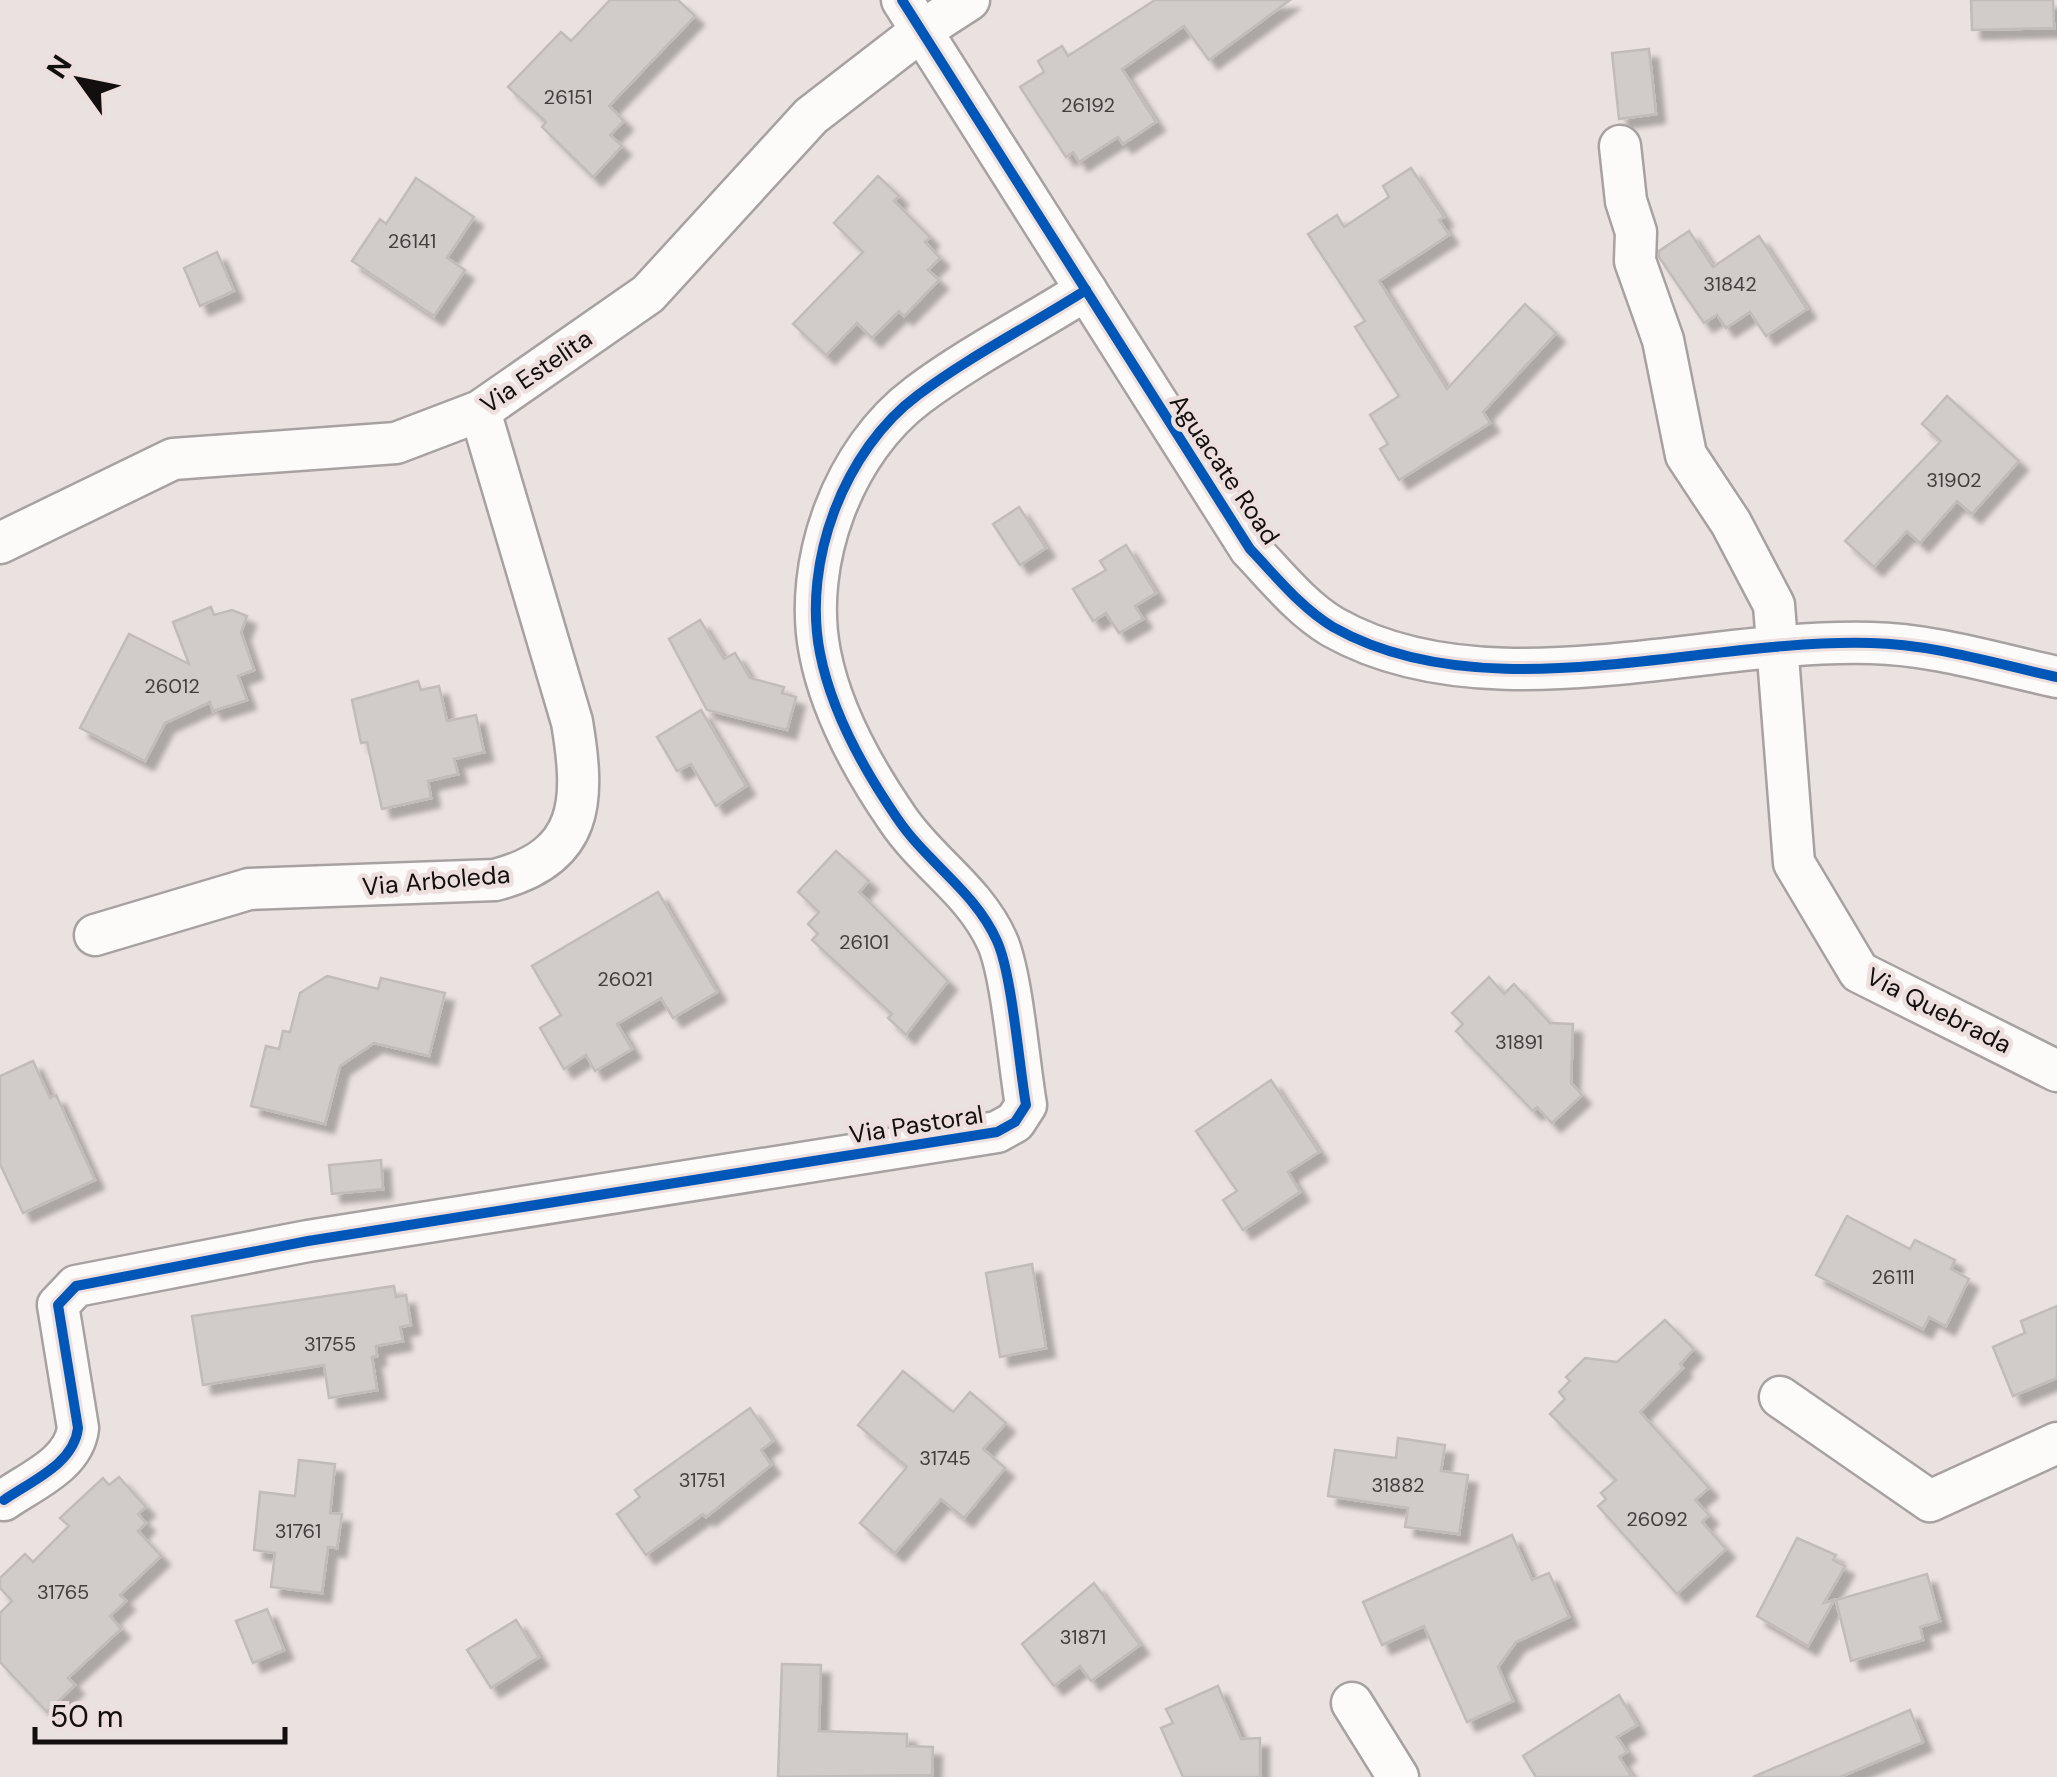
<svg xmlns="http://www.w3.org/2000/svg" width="2057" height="1777" font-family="'DM Sans',sans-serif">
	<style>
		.building { fill: #d1cbca; stroke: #c1bcba; stroke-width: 2.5; filter: url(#shadow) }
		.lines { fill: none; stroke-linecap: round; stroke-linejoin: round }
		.minor-casing { stroke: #a7a2a1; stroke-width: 45 }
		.minor { stroke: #fcfbfa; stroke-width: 40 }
		.cycleway-casing { stroke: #eddfdd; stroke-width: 16 }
		.cycleway { stroke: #0057b8; stroke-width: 10 }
		.labels { text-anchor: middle; stroke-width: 9; stroke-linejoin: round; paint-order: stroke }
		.number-label { font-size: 20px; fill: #433e3e }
		.street-label { font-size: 25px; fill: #140f0f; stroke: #eddfdd }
	</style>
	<defs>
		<filter id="shadow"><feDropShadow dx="9" dy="9" stdDeviation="2.5" flood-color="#0004"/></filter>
	</defs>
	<rect width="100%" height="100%" fill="#eae2e0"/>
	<g class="building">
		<path d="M610,0H678L695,16L609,106L624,121L610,135L622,146L593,177L542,127L546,122L508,87L561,32L571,41Z"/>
		<path d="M1155,0H1290L1209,60L1184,26L1122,69L1156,122L1123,144L1118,137L1079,162L1073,152L1066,157L1020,87L1044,72L1038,61L1062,46L1068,56Z"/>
		<path d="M1971,0H2053L2054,28L1972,30Z"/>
		<path d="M1649,49L1656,114L1619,119L1612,53Z"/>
		<path d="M1411,168L1444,217L1439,220L1449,235L1379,281L1447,389L1525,304L1556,333L1483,412L1490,423L1399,480L1380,449L1388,444L1370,415L1399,396L1355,327L1365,321L1308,234L1337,215L1344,227L1389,197L1383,186Z"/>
		<path d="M878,176L899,196L894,201L930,237L925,242L940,258L928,270L939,280L904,316L899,311L872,338L857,323L826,355L793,324L863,252L834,223Z"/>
		<path d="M416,178L474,217L447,258L465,270L434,316L352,261L380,219L386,224Z"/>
		<path d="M1689,231L1713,267L1759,236L1807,309L1766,336L1750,312L1726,328L1717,315L1704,323L1659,257V251Z"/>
		<path d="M217,252L234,291L200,306L184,268Z"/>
		<path d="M1947,396L2019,461L1972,514L1957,501L1920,543L1907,531L1874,567L1845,541L1941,441L1922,424Z"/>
		<path d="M1019,507L1046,548L1020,565L993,524Z"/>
		<path d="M1126,545L1156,593L1135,606L1143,619L1119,633L1106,613L1093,621L1073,589L1106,570L1100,561Z"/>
		<path d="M211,607L214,615L232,610L247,616L241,632L254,670L238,676L247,700L213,711L210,702L165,723L145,761L80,728L129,634L189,664L173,622Z"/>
		<path d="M700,620L724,659L735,653L750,678L784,687L782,693L796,697L787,730L707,710L669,639Z"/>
		<path d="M418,681L421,690L439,686L447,721L476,715L484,752L454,759L458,774L428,781L431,798L382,809L367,742L361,743L352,700Z"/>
		<path d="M701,710L746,786L716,806L691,764L677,771L657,737Z"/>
		<path d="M836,851L869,881L859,892L948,981L906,1035L888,1018L892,1014L812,940L818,934L808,924L819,912L798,892Z"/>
		<path d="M658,892L717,992L673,1018L661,998L617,1024L632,1049L595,1071L586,1055L564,1069L540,1028L561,1015L532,966Z"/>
		<path d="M327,976L378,989L381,978L445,993L429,1056L374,1043L340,1066L325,1124L251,1106L266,1046L279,1049L283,1031L290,1032L300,993Z"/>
		<path d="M1489,977L1504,994L1514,984L1550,1023L1573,1024L1571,1083L1582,1095L1552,1123L1537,1107L1533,1111L1456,1031L1463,1024L1452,1013Z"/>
		<path d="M33,1061L50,1098L56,1095L95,1180L23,1213L0,1164V1076Z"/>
		<path d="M1271,1080L1319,1152L1288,1172L1300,1192L1243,1230L1223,1200L1237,1191L1196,1131Z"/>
		<path d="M381,1160L383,1189L332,1194L329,1165Z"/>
		<path d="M1847,1216L1910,1249L1915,1240L1955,1260L1951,1269L1969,1279L1946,1326L1929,1317L1923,1329L1816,1275Z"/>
		<path d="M1032,1264L1046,1348L1000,1357L986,1273Z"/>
		<path d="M394,1286L396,1297L406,1295L411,1325L400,1327L403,1341L376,1346L377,1356L372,1357L377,1390L329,1398L324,1365L203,1385L192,1316Z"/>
		<path d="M2057,1306V1378L2013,1396L1993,1347L2025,1333L2021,1321Z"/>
		<path d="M1665,1320L1694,1349L1680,1364L1683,1368L1640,1412L1709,1488L1695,1500L1709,1515L1702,1522L1726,1549L1677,1594L1598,1506L1606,1499L1601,1493L1616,1480L1550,1414L1565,1399L1559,1392L1570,1381L1566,1377L1585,1358L1617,1362Z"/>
		<path d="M903,1371L953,1412L970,1392L1006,1423L983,1449L1005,1468L964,1518L941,1499L895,1553L860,1523L907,1467L858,1425Z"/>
		<path d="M750,1408L773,1441L761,1450L771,1465L706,1517L703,1514L646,1555L617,1514L640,1497L635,1490Z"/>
		<path d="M1398,1438L1445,1445L1441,1471L1468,1475L1459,1534L1405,1527L1408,1508L1328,1496L1335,1450L1396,1458Z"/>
		<path d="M299,1460L335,1464L330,1513L342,1514L337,1548L328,1547L322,1593L271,1587L275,1553L254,1550L260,1492L295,1496Z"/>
		<path d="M119,1477L146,1507L138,1514L146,1523L138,1531L161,1556L120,1595L126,1601L110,1616L121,1629L68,1678L75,1685L47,1712L0,1662V1613L12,1601L0,1588V1578L25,1554L33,1562L69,1526L60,1518L103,1478L109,1485Z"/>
		<path d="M1512,1535L1532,1580L1549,1573L1569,1617L1516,1642L1498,1667L1513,1701L1467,1722L1424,1626L1382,1645L1363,1602Z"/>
		<path d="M1797,1538L1836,1555L1833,1560L1845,1566L1824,1603L1834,1600L1808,1646L1757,1616Z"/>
		<path d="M1927,1574L1940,1621L1920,1627L1923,1640L1851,1661L1836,1600Z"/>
		<path d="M1094,1583L1140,1645L1091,1681L1080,1666L1054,1686L1022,1644Z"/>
		<path d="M267,1609L284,1650L253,1663L236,1621Z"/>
		<path d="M516,1620L539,1657L491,1688L467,1650Z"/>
		<path d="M782,1664L821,1665L819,1731L907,1734V1746L933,1747L932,1775L778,1777Z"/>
		<path d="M1218,1686L1241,1739L1260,1738V1777H1183L1161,1728L1173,1723L1166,1709Z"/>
		<path d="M1619,1695L1637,1725L1617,1737L1627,1752L1619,1757L1632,1777H1536L1523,1756Z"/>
		<path d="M1910,1710L1923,1742L1840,1777H1753Z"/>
	</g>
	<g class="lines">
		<defs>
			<g id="minor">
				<path d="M902,0L1250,549C1276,576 1301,608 1333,627C1487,714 1702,638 1871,643C1932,644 1997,664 2057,677"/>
				<path d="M1620,146L1626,201L1636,232L1635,261L1663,340L1686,455L1731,523L1774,605L1794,863L1859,972L2057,1071"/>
				<path d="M0,543L173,459L396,443L480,411L648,294L811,116L921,31L969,0"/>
				<path d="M95,935L249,889L495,880C585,857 585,800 572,722L480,411"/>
				<path d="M1780,1397L1930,1501L2057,1443"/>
				<path d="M4,1500C31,1481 74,1464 78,1428L58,1305L76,1286L308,1241L997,1132L1015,1122L1026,1105C1019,1065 1012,974 997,941C974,890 927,863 897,818C864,770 831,710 820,653C802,562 844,450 918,395C970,356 1031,325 1086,290"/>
				<path d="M1352,1703L1398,1777"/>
			</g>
		</defs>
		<use href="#minor" class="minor-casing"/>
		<use href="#minor" class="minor"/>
		<defs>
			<g id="cycleway">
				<path d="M902,0L1250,549C1276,576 1301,608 1333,627C1487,714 1702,638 1871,643C1932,644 1997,664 2057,677"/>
				<path d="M4,1500C31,1481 74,1464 78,1428L58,1305L76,1286L308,1241L997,1132L1015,1122L1026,1105C1019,1065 1012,974 997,941C974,890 927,863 897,818C864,770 831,710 820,653C802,562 844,450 918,395C970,356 1031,325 1086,290"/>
			</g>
		</defs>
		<use href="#cycleway" class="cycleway-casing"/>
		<use href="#cycleway" class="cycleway"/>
	</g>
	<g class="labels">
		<g class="number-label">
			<text x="568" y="104">26151</text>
			<text x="1088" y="112">26192</text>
			<text x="412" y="248">26141</text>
			<text x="1730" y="291">31842</text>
			<text x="1954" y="487">31902</text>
			<text x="172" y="693">26012</text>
			<text x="864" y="949">26101</text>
			<text x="625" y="986">26021</text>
			<text x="1519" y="1049">31891</text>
			<text x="1893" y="1284">26111</text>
			<text x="330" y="1351">31755</text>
			<text x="945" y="1465">31745</text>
			<text x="702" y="1487">31751</text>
			<text x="1398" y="1492">31882</text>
			<text x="1657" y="1526">26092</text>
			<text x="298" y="1538">31761</text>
			<text x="63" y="1599">31765</text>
			<text x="1083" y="1644">31871</text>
		</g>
		<g class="street-label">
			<text transform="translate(536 371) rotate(-34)" y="9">Via Estelita</text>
			<text transform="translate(1225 469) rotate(56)" y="9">Aguacate Road</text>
			<text transform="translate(436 880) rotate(-5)" y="9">Via Arboleda</text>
			<text transform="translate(1939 1010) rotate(27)" y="9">Via Quebrada</text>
			<text transform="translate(916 1124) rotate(-9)" y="9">Via Pastoral</text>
		</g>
	</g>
	<g transform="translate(80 80) rotate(303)" stroke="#eddfdd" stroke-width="8" paint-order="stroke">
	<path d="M0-8L18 38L0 25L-18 38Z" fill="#140f0f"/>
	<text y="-15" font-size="28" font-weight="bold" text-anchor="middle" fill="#140f0f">N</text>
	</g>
	<path d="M35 1727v15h250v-15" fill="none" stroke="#140f0f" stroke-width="5"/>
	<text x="50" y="1727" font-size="30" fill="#140f0f" stroke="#eddfdd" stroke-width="8" paint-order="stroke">50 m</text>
</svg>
